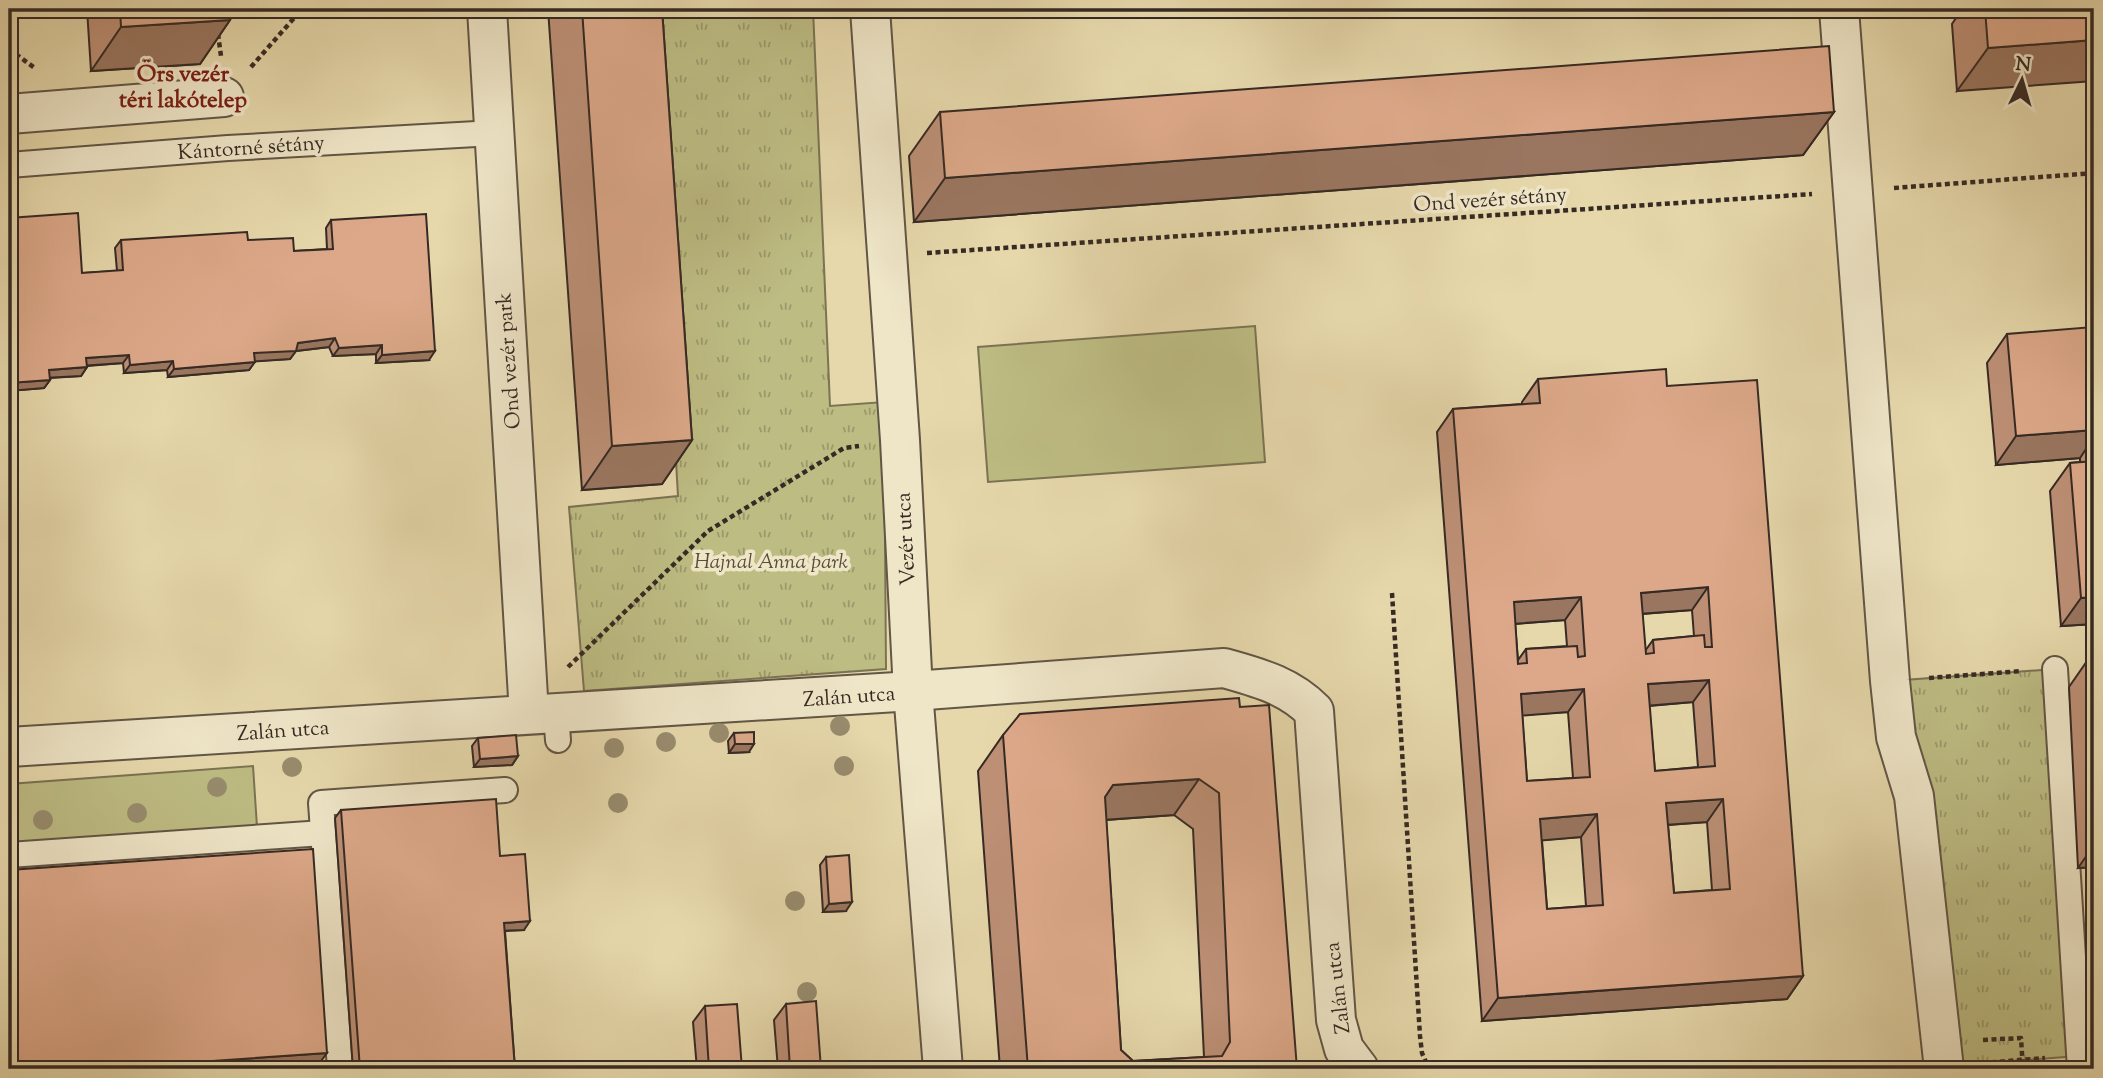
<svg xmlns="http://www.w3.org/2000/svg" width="2103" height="1078" font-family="'Sorts Mill Goudy',serif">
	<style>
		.grass { fill: url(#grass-tufts); stroke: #7a7354; stroke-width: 2 }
		.garden { fill: #bdbc83; stroke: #7a7354; stroke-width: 2 }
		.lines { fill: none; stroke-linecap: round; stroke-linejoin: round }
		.lane-casing { stroke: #625646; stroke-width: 28 }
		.street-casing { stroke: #625646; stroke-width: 42 }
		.path { stroke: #362a24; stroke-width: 4.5; stroke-dasharray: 5 3.5; stroke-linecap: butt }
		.lane { stroke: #efe6c8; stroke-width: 24 }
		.street { stroke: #efe6c8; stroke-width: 38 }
		.tree { fill: #988c6e }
		.wall { fill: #bd9076; stroke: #362a24; stroke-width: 2; fill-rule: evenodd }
		.shaded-wall { fill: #9a7660; stroke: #362a24; stroke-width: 2 }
		.building { fill: #dca889; stroke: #362a24; stroke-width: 2; fill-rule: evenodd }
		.labels { text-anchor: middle; stroke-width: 7; stroke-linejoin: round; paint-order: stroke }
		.street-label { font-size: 21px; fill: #362a24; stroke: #efe6c8 }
		.park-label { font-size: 21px; font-style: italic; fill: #584e3c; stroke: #efe6c8 }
		.neighbourhood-label { font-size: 23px; font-weight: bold; fill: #7a1f14; stroke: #efe6c8 }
	</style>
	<defs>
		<pattern id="grass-tufts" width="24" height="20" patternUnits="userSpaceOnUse" patternTransform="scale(1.75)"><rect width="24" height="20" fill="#bdbc83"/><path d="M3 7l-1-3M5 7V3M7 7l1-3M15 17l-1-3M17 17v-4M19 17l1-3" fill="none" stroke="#9a996b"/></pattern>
	</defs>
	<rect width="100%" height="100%" fill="#e6d8ab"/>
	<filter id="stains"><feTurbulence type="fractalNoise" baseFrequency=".00286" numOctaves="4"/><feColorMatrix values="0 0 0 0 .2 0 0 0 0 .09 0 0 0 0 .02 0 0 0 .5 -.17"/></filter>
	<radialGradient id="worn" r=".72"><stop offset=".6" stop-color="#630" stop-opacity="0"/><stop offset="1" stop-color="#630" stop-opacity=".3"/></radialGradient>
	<g class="grass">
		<path d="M650,9H813L830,406L884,402L886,669L584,691L569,507L678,496Z"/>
		<path d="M2055,669L2079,1056L1944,1066L1890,681Z"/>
	</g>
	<g class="garden">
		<path d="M1255,326L1265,462L988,482L978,347Z"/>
		<path d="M253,766L257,827L9,844V784Z"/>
	</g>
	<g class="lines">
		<defs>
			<g id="lane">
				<path d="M9,165L228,148L494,133"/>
				<path d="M2055,669L2080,1069"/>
				<path d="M556,714L558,740"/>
				<path d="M9,855L323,833"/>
				<path d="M340,1069L321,803L505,790"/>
			</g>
			<g id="street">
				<path d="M487,9L529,714"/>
				<path d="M870,9L900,440L913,691L943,1069"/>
				<path d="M1839,9L1890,681L1896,737L1914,796L1944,1069"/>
				<path d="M9,114L224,97"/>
				<path d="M9,747L913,691L1224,668C1259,678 1288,685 1314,711L1336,1020L1344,1049L1359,1069"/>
			</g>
		</defs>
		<use href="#lane" class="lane-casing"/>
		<use href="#street" class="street-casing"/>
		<g class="path">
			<path d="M218,34L221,56"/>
			<path d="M9,49L36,69"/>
			<path d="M251,67L302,9"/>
			<path d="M1894,188L2094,173"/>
			<path d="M927,253L1812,194"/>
			<path d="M1392,593L1420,1036L1422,1053L1429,1069"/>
			<path d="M568,667L708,531L844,448L859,446"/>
			<path d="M1929,678L2022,671"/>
			<path d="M1983,1040L2021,1038L2023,1069"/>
			<path d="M1983,1063L2045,1058"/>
		</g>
		<use href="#lane" class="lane"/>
		<use href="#street" class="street"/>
	</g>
	<g class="tree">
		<circle cx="840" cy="726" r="10"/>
		<circle cx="719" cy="733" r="10"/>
		<circle cx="666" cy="742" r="10"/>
		<circle cx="614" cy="748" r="10"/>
		<circle cx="844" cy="766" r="10"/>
		<circle cx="292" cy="767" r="10"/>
		<circle cx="217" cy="787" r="10"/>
		<circle cx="618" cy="803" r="10"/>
		<circle cx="137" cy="813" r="10"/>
		<circle cx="43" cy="820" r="10"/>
		<circle cx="795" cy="901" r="10"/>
		<circle cx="807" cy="992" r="10"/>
	</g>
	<g class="wall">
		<path d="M87,9H229L230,20L200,64L91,71Z"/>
		<path d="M548,9H662L692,440L662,484L582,490Z"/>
		<path d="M1962,9H2094L1957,91L1952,24Z"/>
		<path d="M940,112H1834L1803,155L914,222L909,156Z"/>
		<path d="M9,218L82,273L117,271L115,248L121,240L294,251L327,249L326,228L331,220L429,360L376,363V354L333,356L329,347L296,351L290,359L255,361L249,370L168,377L167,370L124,373L123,363L87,366V367L81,376L50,378V380L44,388L9,391Z"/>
		<path d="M2094,230V323L2087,240Z"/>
		<path d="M2007,334L2094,339V624L2061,626L2050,491L2070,463L2080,462V458L1996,465L1987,363Z"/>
		<path d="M1538,379L1667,386L1803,976L1787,999L1482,1021L1437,432L1453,409L1522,404V402ZM1692,610L1694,636L1653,640L1645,651L1642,614ZM1565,620L1567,646L1526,649L1518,660L1515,624ZM1693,702L1698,767L1655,771L1649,706ZM1568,712L1573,778L1527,781L1522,715ZM1707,822L1712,890L1674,893L1668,825ZM1581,837L1586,906L1547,909L1542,840Z"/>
		<path d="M2094,651V867L2078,868L2069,687Z"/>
		<path d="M1240,707L1297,1069H1000L978,771L1003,735ZM1174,815L1193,829L1204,1057L1133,1061L1121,1050L1106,820Z"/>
		<path d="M734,733L749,752L729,753L728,741Z"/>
		<path d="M478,738L518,756L512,765L474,767L472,746Z"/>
		<path d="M341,810L500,856L524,930L505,931L515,1069H353L335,818Z"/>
		<path d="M826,857L846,911L823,912L820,865Z"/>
		<path d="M2094,907V1019H2092L2087,917Z"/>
		<path d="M786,1004L821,1069H778L774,1020Z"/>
		<path d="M705,1006L742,1069H697L693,1022Z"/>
	</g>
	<g class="shaded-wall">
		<path d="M230,20L200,64L91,71L121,27Z"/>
		<path d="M2094,40V81L1957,91L1988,48Z"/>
		<path d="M1834,112L1803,155L914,222L945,178Z"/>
		<path d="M335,338L329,347L296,351L290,359L248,362L254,353L298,343Z"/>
		<path d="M382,345L376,354L333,356L339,348Z"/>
		<path d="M435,351L429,360L376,363L382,355Z"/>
		<path d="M129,355L123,363L80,366L86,358Z"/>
		<path d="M173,361L167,370L124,373L130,365Z"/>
		<path d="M255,362L249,370L168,377L174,369Z"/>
		<path d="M87,367L81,376L43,378L49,370Z"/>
		<path d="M50,380L44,388L9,391V383Z"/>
		<path d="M2094,430V437L2080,458L1996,465L2016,436Z"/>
		<path d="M692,440L662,484L582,490L612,446Z"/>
		<path d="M1708,587L1692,610L1625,615L1641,593Z"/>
		<path d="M1581,597L1565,620L1498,625L1514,602Z"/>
		<path d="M2094,597V624L2061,626L2081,598Z"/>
		<path d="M1709,680L1693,702L1632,707L1648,684Z"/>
		<path d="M1584,689L1568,712L1505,717L1521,694Z"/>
		<path d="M735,744H754L749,752L729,753Z"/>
		<path d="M518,756L512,765L474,767L480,759Z"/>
		<path d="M1199,779L1174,815L1088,821L1113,785Z"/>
		<path d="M1723,799L1707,822L1650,826L1666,803Z"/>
		<path d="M1597,814L1581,837L1524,842L1540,819Z"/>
		<path d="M2094,845V867L2078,868Z"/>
		<path d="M852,902L846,911L823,912L829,904Z"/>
		<path d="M530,921L524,930L498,931L504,923Z"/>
		<path d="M1803,976L1787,999L1482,1021L1498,998Z"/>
		<path d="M327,1053L321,1061L206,1069H95Z"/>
	</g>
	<g class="building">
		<path d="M120,9H229L230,20L121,27Z"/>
		<path d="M582,9H662L692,440L612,446Z"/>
		<path d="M1985,9H2094V40L1988,48Z"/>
		<path d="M1829,46L1834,112L945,178L940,112Z"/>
		<path d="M78,213L82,273L123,270L121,240L247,232L248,240L293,238L294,251L333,249L331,220L426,214L435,351L382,355V345L339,348L335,338L298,343L296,351L254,353L255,362L174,369L173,361L130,365L129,355L86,358L87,367L49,370L50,380L9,383V218Z"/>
		<path d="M2093,327L2094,339V430L2016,436L2007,334Z"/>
		<path d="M1666,369L1667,386L1757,380L1803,976L1498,998L1453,409L1540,403L1538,379ZM1708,587L1712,647H1705L1704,635L1653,640L1654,653L1646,654L1641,593ZM1581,597L1585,656L1578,657L1577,646L1526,649L1527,663L1518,664L1514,602ZM1709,680L1715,766L1655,771L1648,684ZM1584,689L1590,777L1527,781L1521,694ZM1723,799L1730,889L1674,893L1666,803ZM1597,814L1603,905L1547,909L1540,819Z"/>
		<path d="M2094,461V597L2081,598L2070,463Z"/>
		<path d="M1239,698L1240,707L1269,705L1297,1069H1028L1003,735L1020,714ZM1199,779L1219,793L1230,1042L1222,1056L1133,1061L1121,1050L1105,797L1113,785Z"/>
		<path d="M754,732V744H735L734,733Z"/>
		<path d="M516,735L518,756L480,759L478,738Z"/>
		<path d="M496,799L500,856L525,854L530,921L504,923L515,1069H360L341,810Z"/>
		<path d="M313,849L327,1053L95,1069H9V870Z"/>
		<path d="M849,855L852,902L829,904L826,857Z"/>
		<path d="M816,1001L821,1069H790L786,1004Z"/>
		<path d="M737,1004L742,1069H709L705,1006Z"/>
	</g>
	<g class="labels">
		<g class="street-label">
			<text transform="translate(251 147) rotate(-4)" y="7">Kántorné sétány</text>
			<text transform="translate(1490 199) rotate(-4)" y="7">Ond vezér sétány</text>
			<text transform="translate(508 361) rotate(-94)" y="7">Ond vezér park</text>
			<text transform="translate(905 539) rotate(-93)" y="7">Vezér utca</text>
			<text transform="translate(849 696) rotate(-4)" y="7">Zalán utca</text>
			<text transform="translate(283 730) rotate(-4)" y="7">Zalán utca</text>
			<text transform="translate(1337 988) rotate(-97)" y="7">Zalán utca</text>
		</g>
		<g class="park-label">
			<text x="771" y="568">Hajnal Anna park</text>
		</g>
		<g class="neighbourhood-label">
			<text x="183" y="81">Örs vezér<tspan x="183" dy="26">téri lakótelep</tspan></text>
		</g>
	</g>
	<rect width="2103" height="1078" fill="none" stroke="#e6d8ab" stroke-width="35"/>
	<rect x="10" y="10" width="2082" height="1057" fill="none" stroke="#362a24" stroke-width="3.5"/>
	<rect x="18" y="18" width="2068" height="1043" fill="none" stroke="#362a24" stroke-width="2"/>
	<g transform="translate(2022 80) rotate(5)" stroke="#efe6c8" stroke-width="5" paint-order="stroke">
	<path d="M0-5L12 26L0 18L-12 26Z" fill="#362a24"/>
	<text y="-10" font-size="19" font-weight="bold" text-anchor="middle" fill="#362a24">N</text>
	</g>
	<rect width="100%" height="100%" filter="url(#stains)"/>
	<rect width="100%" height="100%" fill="url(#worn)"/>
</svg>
